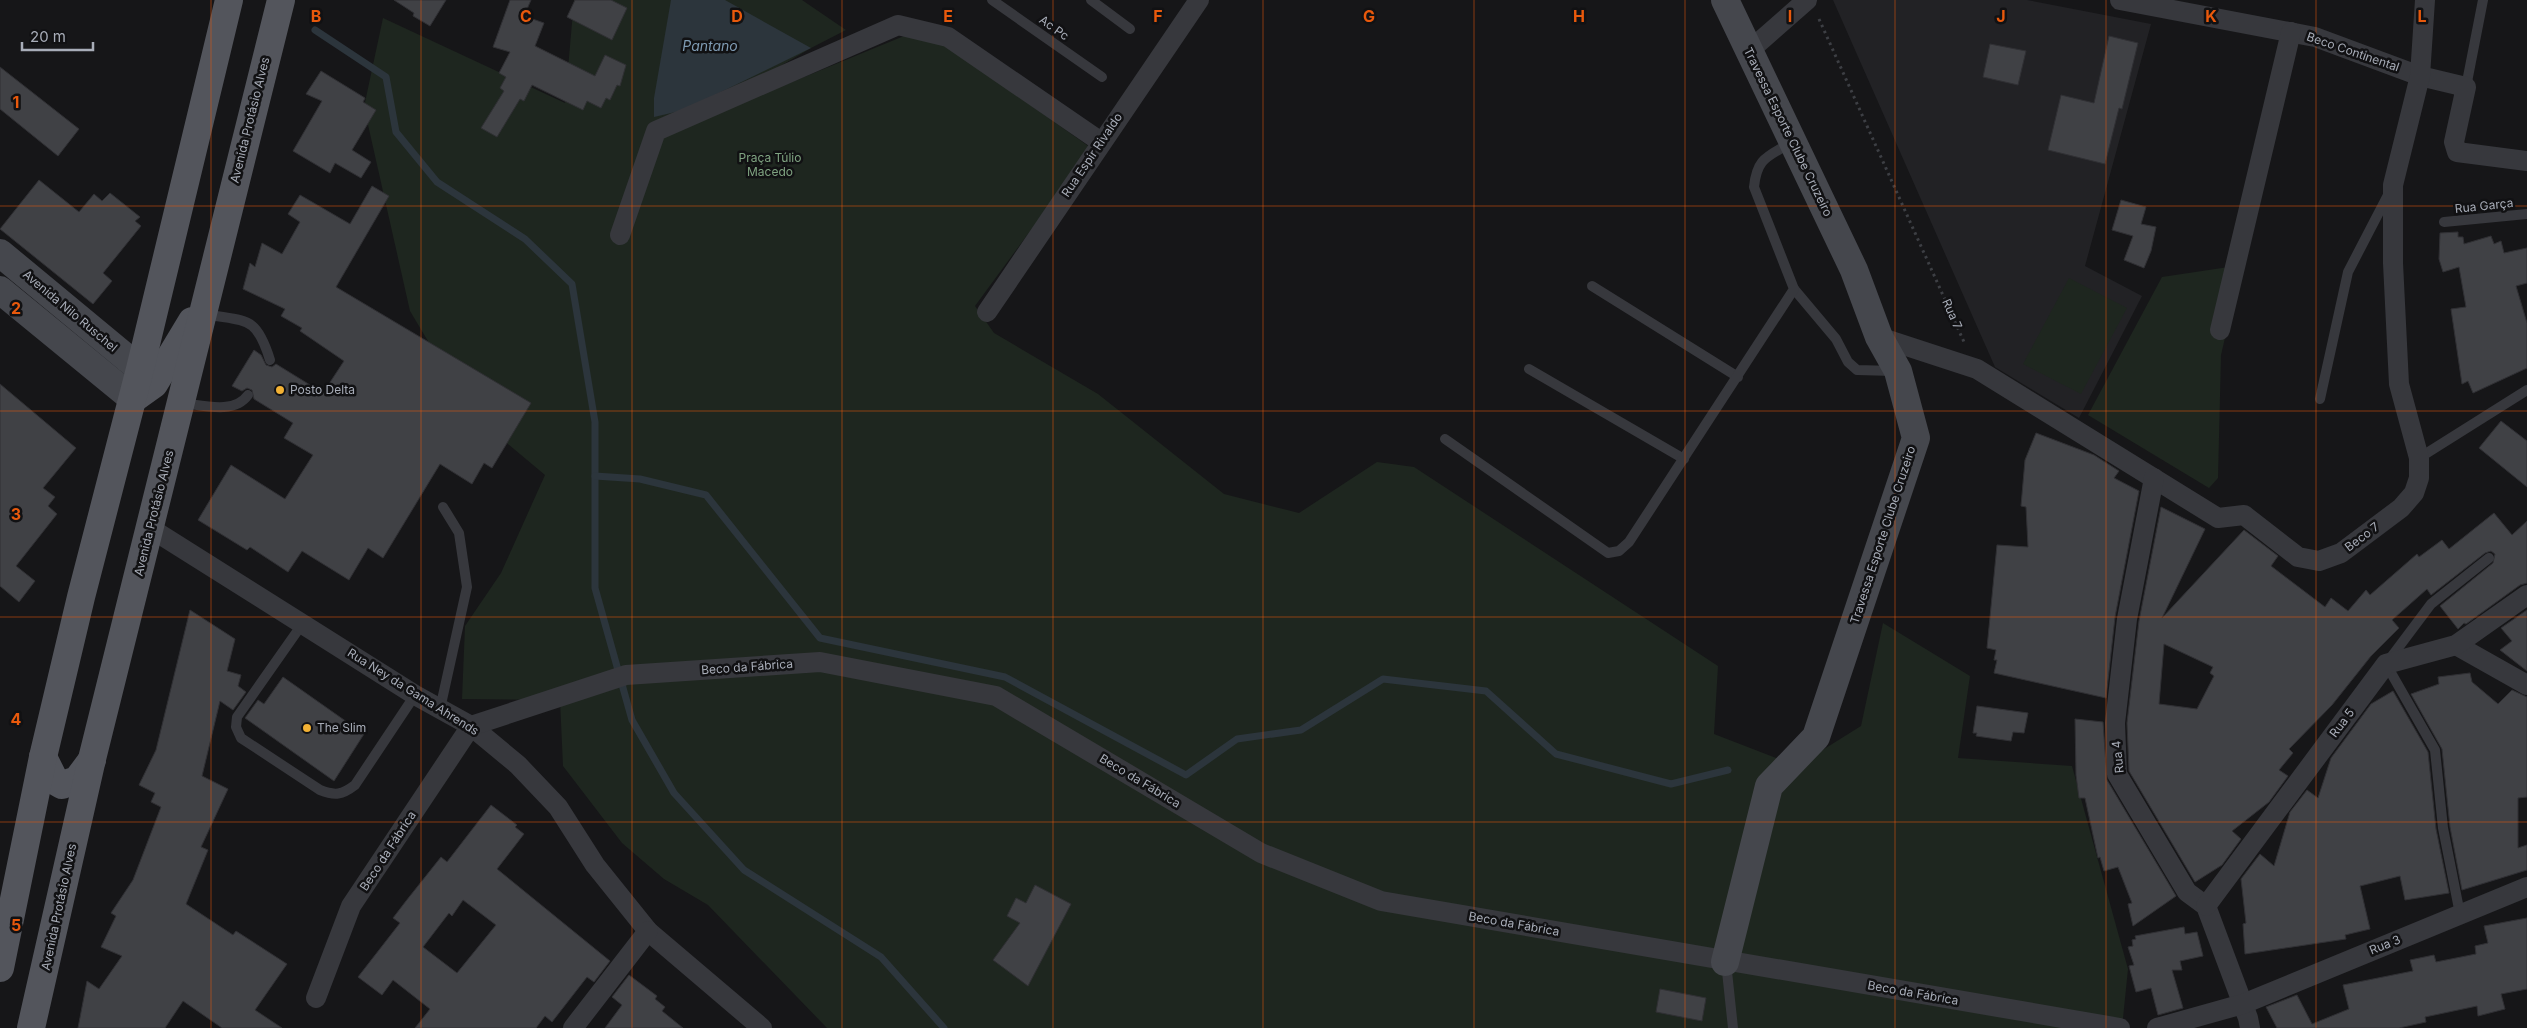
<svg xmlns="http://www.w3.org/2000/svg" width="2527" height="1028" font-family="Inter,sans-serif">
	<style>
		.built { fill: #222225 }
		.green { fill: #1e261f }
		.water { fill: #2c353c }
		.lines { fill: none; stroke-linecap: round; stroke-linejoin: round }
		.stream { stroke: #2c353c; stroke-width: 7 }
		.building { fill: #404145; stroke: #303034; fill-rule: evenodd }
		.path { stroke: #3d3f44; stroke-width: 3; stroke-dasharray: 2.5 4; stroke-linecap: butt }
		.lane { stroke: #37383d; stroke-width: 10 }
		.street { stroke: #37383d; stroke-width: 20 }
		.secondary { stroke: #45474d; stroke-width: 28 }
		.primary { stroke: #53555c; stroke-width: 28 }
		.grid { fill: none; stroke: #e8590c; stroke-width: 1; stroke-opacity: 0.55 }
		.poi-dot { fill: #f2b134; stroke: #111113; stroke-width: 2 }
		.labels { text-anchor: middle; stroke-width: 5; stroke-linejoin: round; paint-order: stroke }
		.street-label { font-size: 12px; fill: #a8adb8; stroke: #111113 }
		.park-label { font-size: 12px; fill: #7fa381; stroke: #111113 }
		.poi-label { font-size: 12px; fill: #a8adb8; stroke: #111113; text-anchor: start }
		.water-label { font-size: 14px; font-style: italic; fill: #7f9bb3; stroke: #111113 }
		.grid-label { font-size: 16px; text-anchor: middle; font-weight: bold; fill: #e8590c; stroke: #111113; stroke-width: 5; stroke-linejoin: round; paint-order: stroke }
	</style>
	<rect width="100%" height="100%" fill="#161618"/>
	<path class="built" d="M1833,0H2027L2151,24L2085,266L2142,296L2079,418L1995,367Z"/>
	<g class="green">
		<path d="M574,0H802L846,30L811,48L663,135L904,36L946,45L1091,148L975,306L994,333L1098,394L1224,494L1299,513L1377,462L1414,467L1718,666L1714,734L1797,766L1861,726L1883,623L1970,676L1958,758L2072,766L2128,969L2122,1028H827L708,905L664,879L622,843L563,766L560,700L462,699L465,626L501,573L545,475L471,413L410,311L364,107L383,18L565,103Z"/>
		<path d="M2242,265L2221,355L2218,478L2209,488L2088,415L2162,277Z"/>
		<path d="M2069,278L2127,308L2081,394L2023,364Z"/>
	</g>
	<path class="water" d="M671,0H725L811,48L684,110L654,117V98Z"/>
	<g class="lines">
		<g class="stream">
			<path d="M315,30L386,77L396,132L437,182L525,239L572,284L595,422V588L632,720L674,793L744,870L881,957L944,1028"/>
			<path d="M595,476L640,479L706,495L820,638L1005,677L1186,775L1237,739L1301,730L1383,679L1486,691L1556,754L1671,784L1728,770"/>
		</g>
	</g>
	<g class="building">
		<path d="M394,0H446L430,26L413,16L414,13Z"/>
		<path d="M510,0H531L524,16L544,23L535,46L595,76L605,55L626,65L620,86L617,85L610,100L606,98L601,108L587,101L583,110L532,85L524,101L520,99L497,137L481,128L504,91L500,88L506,77L499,73L510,52L493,47Z"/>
		<path d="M575,0H611L627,8L612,40L567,17Z"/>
		<path d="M2109,36L2138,43L2122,109L2119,108L2105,164L2048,150L2061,95L2094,103Z"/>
		<path d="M1990,44L2026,51L2018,85L1983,77Z"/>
		<path d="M0,67L79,129L58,156L0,109Z"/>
		<path d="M321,71L365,98L363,102L376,110L352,150L371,162L361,178L335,163L330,173L293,151L322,101L306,94Z"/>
		<path d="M39,180L79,212L94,194L102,201L110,193L140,217L135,221L141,226L103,273L112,281L93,304L0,229Z"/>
		<path d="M372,186L389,196L336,287L531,403L492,468L484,463L472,484L440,464L383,558L368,548L349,580L302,551L288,572L250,547L247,550L198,520L231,465L285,499L313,455L284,438L293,423L254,399L252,390L247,388L242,391L232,386L254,350L261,355L266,365L272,367L276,364L323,393L344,361L300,331L302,328L281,316L285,309L243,289L250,263L255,267L262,243L282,254L300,222L288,214L300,195L350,224Z"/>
		<path d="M2121,200L2146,207L2141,224L2156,227L2151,251L2144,268L2124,260L2133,236L2112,230Z"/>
		<path d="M2458,232V237H2463L2464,244L2491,236L2494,244L2501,241L2504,253L2527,248V283L2516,286L2527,323V368L2473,393L2468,381L2462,384L2451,309L2466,307L2459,267L2443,272L2439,259L2440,233Z"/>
		<path d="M0,384L76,448L43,488L55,497L48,506L57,514L16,566L35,581L19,602L0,586Z"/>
		<path d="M2501,421L2527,441V487L2479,448Z"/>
		<path d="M2036,433L2094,455L2119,471L2114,478L2139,491L2115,617L2106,698L1994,673L1997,660H1994L1996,650L1987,648L1997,545L2028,547L2026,507L2021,506L2025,460Z"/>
		<path d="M2161,507L2205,529L2162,618L2244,530L2278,556L2271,566L2296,585L2325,607L2331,598L2348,611L2366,590L2370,595L2417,554L2419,557L2442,540L2449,549L2494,513L2512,535L2527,521V583L2520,585L2466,624L2464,623L2458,629L2440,606L2493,563L2495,554L2491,551L2485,553L2431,595L2427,589L2392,620L2399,628L2371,656L2332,705L2289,749L2293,753L2279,770L2288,776L2269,802L2232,831L2241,839L2222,865L2195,882L2129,771L2127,723L2139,621ZM2164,644L2213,667L2210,673L2214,676L2197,709L2159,704Z"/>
		<path d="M190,610L235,639L227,671L241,675L238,686L246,692L233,710L220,701L202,776L228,789L201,847L208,850L186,904L233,935L236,931L287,964L255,1010L282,1028H222L183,1001L165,1028H78L87,981L99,989L122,956L101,947L116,916L111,913L133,880L161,807L151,802L155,793L139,785L156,750Z"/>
		<path d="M2527,610V671L2500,650L2512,641L2501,628Z"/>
		<path d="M2470,673L2472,682L2498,704L2512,690L2527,697V797L2518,798V848L2527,845V870L2462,890L2450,827L2442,749L2411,694L2439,684L2438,677Z"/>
		<path d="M283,677L364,734L334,781L245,718L258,700L264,704Z"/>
		<path d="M2393,691L2428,752L2436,829L2449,893L2405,900L2400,876L2360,886L2370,929L2345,935L2346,939L2245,954L2243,924L2246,923L2241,879L2260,854L2274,866L2290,812L2307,790L2318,798L2331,758L2371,704Z"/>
		<path d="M1977,706L2028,713L2024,733L2013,732L2011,741L1976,736L1977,733H1973Z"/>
		<path d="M2075,719L2103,722L2107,780L2176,896L2133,926L2128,904L2132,903L2118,867L2104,871L2100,857L2098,858L2085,798H2079L2076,775Z"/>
		<path d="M491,805L517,825L515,827L524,834L497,869L610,961L594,982L587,977L552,1022L545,1016L536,1028H415L430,1009L393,980L382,995L358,977L400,923L393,918L406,901L441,857L447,862ZM463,900L496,925L457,973L423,947L449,913L452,916Z"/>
		<path d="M1035,885L1071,904L1028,986L993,960L1020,923L1007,916L1016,898L1026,903Z"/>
		<path d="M2527,918V989L2501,994L2505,1009L2478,1016L2477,1006L2425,1017L2426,1022L2399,1028H2277L2266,1007L2297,995L2312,1024L2349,1009L2343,985L2413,971L2410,960L2434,955L2436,962L2476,954L2475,946L2488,943L2484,926Z"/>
		<path d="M2184,927L2185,934L2197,932L2203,956L2180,961L2182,970H2172L2183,1008L2158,1015L2151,988L2136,992L2129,966L2134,965L2128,947L2133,946L2132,940L2136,939L2135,936Z"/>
		<path d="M629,975L657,996L655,999L665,1007L662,1011L683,1028H605L622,1005L612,997Z"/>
		<path d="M1660,989L1706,998L1702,1021L1656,1012Z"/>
	</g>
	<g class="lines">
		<path class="path" d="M1819,19L1964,342"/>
		<g class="lane">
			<path d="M992,0L1102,77"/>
			<path d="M1091,0L1130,29"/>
			<path d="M2466,87L2483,0"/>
			<path d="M2444,222L2527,214"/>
			<path d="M1592,286L1738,377"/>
			<path d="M1794,289L1836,339L1848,362L1857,370L1894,371"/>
			<path d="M205,314C247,322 256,315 270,360"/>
			<path d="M1529,369L1684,459"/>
			<path d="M2320,399L2348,272L2389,193"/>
			<path d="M182,403C202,405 234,415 248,395"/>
			<path d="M1445,439L1608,553L1619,551L1629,542L1794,289L1754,187C1757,157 1768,157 1792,142"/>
			<path d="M2419,458L2527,390"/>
			<path d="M303,623L237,717L236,727L241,738L320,790C335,796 342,795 355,785L415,695"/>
			<path d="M440,709L467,587L459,533L443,507"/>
			<path d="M2460,914L2443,828L2435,750L2386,664L2431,604L2489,558"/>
			<path d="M1726,962L1733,1028"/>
		</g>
		<g class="street">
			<path d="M2120,0L2315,37L2420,76L2466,87L2454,142L2457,152L2527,161"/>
			<path d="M1749,51L1807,0"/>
			<path d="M620,235L656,131L898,25L948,37L1101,142"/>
			<path d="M987,312L1199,0"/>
			<path d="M2220,330L2291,32"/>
			<path d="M1879,337L1977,369L2218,518L2244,515L2298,557L2319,561L2341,553L2401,508L2414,493L2419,478V458L2399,384L2393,263V185L2420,76L2425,0"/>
			<path d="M2154,478L2127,619L2115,723L2117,774L2187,892L2206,906L2248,1018L2250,1028"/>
			<path d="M150,528L415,695L471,726L518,765L558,807L595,865L648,931L762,1028"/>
			<path d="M2456,645L2527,685"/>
			<path d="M2206,906L2386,664L2456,645L2527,595"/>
			<path d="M316,998L351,906L471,726L626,675L820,662L996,696L1261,853L1381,901L2120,1028"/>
			<path d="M573,1028L648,931"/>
			<path d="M2157,1028L2243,1004L2527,887"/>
		</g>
		<g class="secondary">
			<path d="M1725,0L1854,270L1879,337L1898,371L1916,438L1816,737L1769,786L1725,962"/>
			<path d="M0,253L140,369"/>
			<path d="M0,290L133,399"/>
		</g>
		<g class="primary">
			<path d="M133,399L154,384L192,321"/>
			<path d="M43,757L55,781L62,785L77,780L92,760"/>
			<path d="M0,968L43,757L81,597L140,369L229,0"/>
			<path d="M31,1028L92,759L281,0"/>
		</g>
	</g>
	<path class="grid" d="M211,0V1028M421,0V1028M632,0V1028M842,0V1028M1053,0V1028M1263,0V1028M1474,0V1028M1685,0V1028M1895,0V1028M2106,0V1028M2316,0V1028M0,206H2527M0,411H2527M0,617H2527M0,822H2527"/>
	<g class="poi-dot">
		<circle cx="280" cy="390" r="5"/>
		<circle cx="307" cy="728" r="5"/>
	</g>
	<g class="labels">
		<g class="street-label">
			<text transform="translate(1054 28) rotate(35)" y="4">Ac Pc</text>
			<text transform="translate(2353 52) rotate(19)" y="4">Beco Continental</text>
			<text transform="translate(250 120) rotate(-76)" y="4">Avenida Protásio Alves</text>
			<text transform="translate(1788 132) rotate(64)" y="4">Travessa Esporte Clube Cruzeiro</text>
			<text transform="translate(1092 155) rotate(-56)" y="4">Rua Espir Rivaldo</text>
			<text transform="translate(2484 206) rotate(-6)" y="4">Rua Garça</text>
			<text transform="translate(70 311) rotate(40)" y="4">Avenida Nilo Ruschel</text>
			<text transform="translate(1952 314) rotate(66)" y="4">Rua 7</text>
			<text transform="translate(154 513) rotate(-76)" y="4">Avenida Protásio Alves</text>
			<text transform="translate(1883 535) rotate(-72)" y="4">Travessa Esporte Clube Cruzeiro</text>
			<text transform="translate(2362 537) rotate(-37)" y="4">Beco 7</text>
			<text transform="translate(747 667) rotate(-4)" y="4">Beco da Fábrica</text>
			<text transform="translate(413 692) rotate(32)" y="4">Rua Ney da Gama Ahrends</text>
			<text transform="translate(2342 723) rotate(-53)" y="4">Rua 5</text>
			<text transform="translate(2118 757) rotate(-96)" y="4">Rua 4</text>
			<text transform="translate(1140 781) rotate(31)" y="4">Beco da Fábrica</text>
			<text transform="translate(388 851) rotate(-57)" y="4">Beco da Fábrica</text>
			<text transform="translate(59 907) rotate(-78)" y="4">Avenida Protásio Alves</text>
			<text transform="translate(1514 924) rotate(10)" y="4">Beco da Fábrica</text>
			<text transform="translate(2385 945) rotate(-22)" y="4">Rua 3</text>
			<text transform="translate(1913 993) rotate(10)" y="4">Beco da Fábrica</text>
		</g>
		<g class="park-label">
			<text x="770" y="162">Praça Túlio<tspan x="770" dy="14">Macedo</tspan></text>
		</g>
		<g class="poi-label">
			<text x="290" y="394">Posto Delta</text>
			<text x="317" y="732">The Slim</text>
		</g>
		<g class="water-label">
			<text x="710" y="51">Pantano</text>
		</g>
	</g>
	<g class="grid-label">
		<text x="316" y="22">B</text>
		<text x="526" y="22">C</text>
		<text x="737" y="22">D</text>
		<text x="948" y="22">E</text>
		<text x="1158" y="22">F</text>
		<text x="1369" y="22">G</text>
		<text x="1579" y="22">H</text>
		<text x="1790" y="22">I</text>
		<text x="2001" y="22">J</text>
		<text x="2211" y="22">K</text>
		<text x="2422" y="22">L</text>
		<text x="16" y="108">1</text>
		<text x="16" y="314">2</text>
		<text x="16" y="520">3</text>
		<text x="16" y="725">4</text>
		<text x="16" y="931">5</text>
	</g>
	<path d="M22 42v8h71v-8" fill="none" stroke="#a8adb8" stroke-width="2.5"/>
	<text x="30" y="42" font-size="15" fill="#a8adb8" stroke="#111113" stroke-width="4" paint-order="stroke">20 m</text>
</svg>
